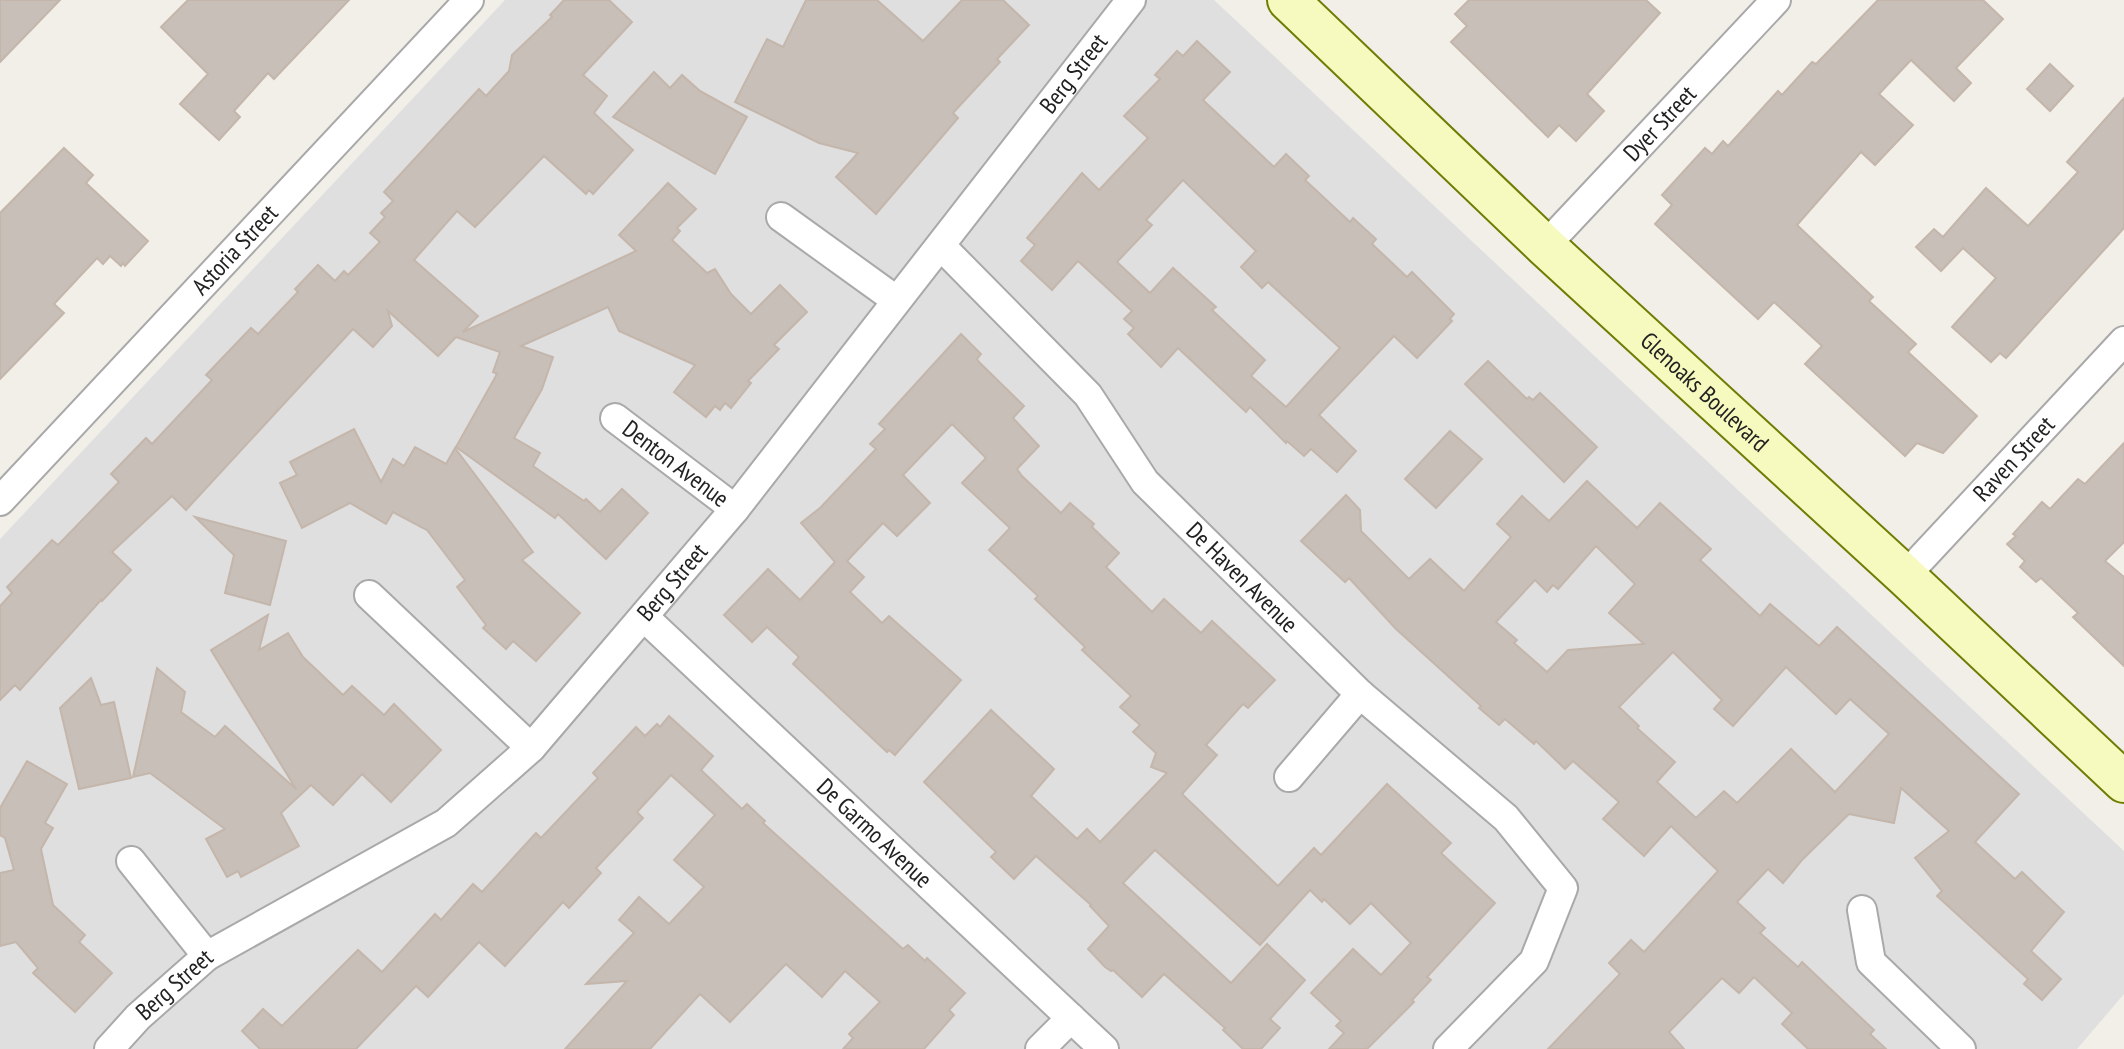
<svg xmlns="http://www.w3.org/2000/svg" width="2124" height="1049" font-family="'PT Sans Narrow',sans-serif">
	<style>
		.residential { fill: #e0dfdf }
		.building { fill: #c7bfb8; stroke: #c4b6ab; stroke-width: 2; fill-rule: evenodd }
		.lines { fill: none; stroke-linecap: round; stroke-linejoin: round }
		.minor-casing { stroke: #a9a9a9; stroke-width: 32 }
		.secondary-casing { stroke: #707d05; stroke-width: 44 }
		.minor { stroke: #fff; stroke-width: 28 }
		.secondary { stroke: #f7fabf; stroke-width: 40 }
		.labels { text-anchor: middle; stroke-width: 7; stroke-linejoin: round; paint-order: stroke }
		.street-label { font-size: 24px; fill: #222; stroke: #fff }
	</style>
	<rect width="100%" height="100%" fill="#f2efe9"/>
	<path class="residential" d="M505,0H1214L2124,851V994L2077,1049H0V539Z"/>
	<g class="building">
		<path d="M0,0H60L0,62Z"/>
		<path d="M188,0H349L274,79L268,73L234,111L240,117L219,140L180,104L208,74L161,27Z"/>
		<path d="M564,0H609L632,22L583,75L607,96L594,113L633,150L593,194L589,190L586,194L544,156L475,227L457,211L414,260L478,316L463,332L636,251L619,235L668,183L696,209L677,228L680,231L672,240L707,273L715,269L731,294L751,314L780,285L807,312L774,345L779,349L748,381L751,383L731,408L725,403L720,410L715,406L706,417L674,392L695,365L619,331L608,307L521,346L553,357L542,389L514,438L540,453L533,466L584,501L586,499L600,512L622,489L648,513L606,559L558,514L555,518L456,447L497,374L493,372L500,352L456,337L438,356L388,311L392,326L373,347L353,329L186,510L172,496L112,552L131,570L102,601L101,600L20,690L15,685L0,700V606L12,593L7,587L52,540L58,545L119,482L111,474L146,438L152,444L212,380L206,375L251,328L258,334L298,292L295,289L318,265L335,281L344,271L348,275L380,242L370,233L385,217L381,213L393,201L384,192L479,89L486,96L509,71L512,55L552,17L550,15Z"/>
		<path d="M806,0H877L923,41L962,0H1003L1029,25L997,59L1000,62L953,113L958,118L876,214L836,177L858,153L819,143L735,102L767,39L783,47Z"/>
		<path d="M1469,0H1646L1660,13L1587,94L1604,111L1576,141L1559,125L1548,137L1451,42L1467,26L1455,14Z"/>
		<path d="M1878,0H1983L2003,19L1956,68L1971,83L1954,101L1911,60L1879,94L1913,125L1875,165L1861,152L1797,225L1873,297L1869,301L1916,344L1908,352L1977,416L1943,453L1917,443L1905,456L1805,364L1822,346L1774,302L1758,319L1655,224L1672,205L1662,195L1705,148L1712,154L1723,141L1728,146L1778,91L1782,95L1812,62L1816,64Z"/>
		<path d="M1197,41L1230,72L1203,100L1274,167L1286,154L1309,176L1305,180L1350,222L1353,218L1376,239L1372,244L1407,277L1412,272L1454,314L1450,319L1452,321L1417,358L1394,336L1319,415L1356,451L1337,472L1311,449L1304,456L1287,441L1286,443L1250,407L1246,412L1178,348L1161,367L1128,334L1134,328L1124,319L1132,311L1078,261L1052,290L1021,261L1035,245L1027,238L1082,173L1099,190L1148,138L1124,116L1160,79L1155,75L1177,51L1183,56ZM1183,180L1256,251L1241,267L1262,288L1268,282L1340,348L1286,407L1251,376L1265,360L1212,310L1216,307L1173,268L1150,293L1117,262L1152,225L1146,220Z"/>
		<path d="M2050,64L2073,86L2050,111L2027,89Z"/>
		<path d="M654,72L670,88L682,75L700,91L747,117L715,174L613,117Z"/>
		<path d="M2124,98V228L2006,358L2000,353L1991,362L1952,327L1996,278L1963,248L1941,271L1916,247L1934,229L1943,237L1986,188L2028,226L2078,172L2067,162Z"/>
		<path d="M64,148L93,175L86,183L148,241L125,266L123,263L121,266L110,256L103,264L97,258L54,304L64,313L0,379V213Z"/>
		<path d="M961,334L981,354L977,359L979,362L1024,406L1013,418L1039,446L1017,469L1022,476L1061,513L1070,503L1094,524L1092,527L1119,553L1106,567L1152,612L1164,599L1201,633L1212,621L1275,680L1248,708L1243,704L1206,745L1217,755L1182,794L1278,886L1314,848L1321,855L1387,784L1451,843L1441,853L1495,903L1427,977L1431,980L1412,1000L1414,1002L1367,1049H1329L1344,1033L1336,1026L1341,1021L1311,993L1353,949L1381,975L1411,943L1371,903L1350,924L1324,899L1322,902L1310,890L1260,945L1155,850L1123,883L1231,983L1267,944L1305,980L1270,1019L1280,1028L1261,1049H1243L1223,1030L1225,1028L1164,974L1142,997L1113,970L1111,971L1105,967L1088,949L1109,926L1090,906L1091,905L1036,856L1014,879L991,857L996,852L924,782L991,710L1054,769L1031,796L1077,839L1087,829L1100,842L1167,773L1151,767L1156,753L1133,732L1140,725L1120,707L1131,696L1082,650L1085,647L1035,599L1038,596L989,550L1010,528L962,483L986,458L952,424L903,475L930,503L897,536L883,523L847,561L864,577L850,592L882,623L889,616L961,680L895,755L889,750L887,752L793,664L799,657L767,627L752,642L724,615L768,569L800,600L835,562L801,523L820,508L876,449L870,444L885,429L879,424Z"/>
		<path d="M1488,361L1527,399L1529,397L1533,400L1540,393L1597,447L1564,482L1465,384Z"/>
		<path d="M354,429L381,482L393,459L404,466L415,447L446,464L455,448L533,552L522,560L580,613L536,661L513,641L506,649L483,628L486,625L457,587L465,580L427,530L393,512L386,524L350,503L302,528L280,483L297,475L290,462Z"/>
		<path d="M1450,431L1482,459L1436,508L1405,479Z"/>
		<path d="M2124,443V542L2105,561L2124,577V666L2073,617L2078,613L2041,578L2036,582L2020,567L2025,561L2007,544L2016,536L2013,534L2042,502L2050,509L2078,479L2085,484Z"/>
		<path d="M1587,481L1637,528L1660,503L1711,549L1700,560L1760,616L1770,604L1819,646L1837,627L2019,794L1975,842L2015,879L2022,872L2064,912L2031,951L2061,979L2042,1000L2024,984L2028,979L1937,896L1942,891L1915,858L1949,831L1901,788L1894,823L1849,814L1802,860L1783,883L1768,869L1737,902L1765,928L1760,933L1798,967L1802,962L1874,1030L1870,1034L1886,1049H1808L1782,1024L1792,1013L1754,977L1739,993L1722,978L1669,1032L1684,1049H1548L1620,974L1609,963L1631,940L1644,952L1718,871L1671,826L1644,856L1603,819L1619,802L1573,761L1565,769L1536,741L1534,744L1505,719L1499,725L1479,708L1481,706L1396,629L1349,578L1345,582L1301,541L1346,495L1360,510L1361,531L1409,579L1430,559L1464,591L1511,537L1497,524L1522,496L1549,521ZM1596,546L1635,584L1609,613L1644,644L1568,650L1547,672L1514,643L1517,640L1496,622L1535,580L1547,592L1553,585L1558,589ZM1673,652L1722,700L1714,709L1733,726L1786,667L1836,714L1850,699L1889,734L1835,792L1791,749L1737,803L1724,791L1696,818L1657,782L1675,762L1637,728L1639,726L1619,707Z"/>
		<path d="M195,517L286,541L270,605L225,593L234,555Z"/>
		<path d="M268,615L259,650L288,633L303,657L343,695L352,686L384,715L394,704L441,750L391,802L362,774L333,805L311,785L281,813L299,846L241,877L238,871L227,877L206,839L225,829L150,773L133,777L157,668L185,692L181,712L215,737L225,726L296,789L211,650Z"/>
		<path d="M91,678L101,705L114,702L131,778L79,789L60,708Z"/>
		<path d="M669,716L713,756L701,770L742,809L747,804L765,821L763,823L903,949L908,945L925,961L927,958L965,993L949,1010L954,1015L924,1049H843L853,1038L849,1034L880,1002L845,971L822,997L786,964L730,1022L700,994L650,1049H565L627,981L586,984L634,933L619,920L639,897L669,924L704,887L674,860L715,815L671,775L637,812L643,818L596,868L601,873L569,908L563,902L505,966L479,942L428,997L416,986L356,1049H260L242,1031L263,1009L282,1026L358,950L382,972L435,914L441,920L473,884L482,892L536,833L541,838L598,778L593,773L636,727L645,736L657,724L660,727Z"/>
		<path d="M27,761L67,784L45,823L53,828L41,849L53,905L85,935L79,942L112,973L75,1012L33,973L38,968L16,942L0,946V873L14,870L5,838L0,835V808Z"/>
	</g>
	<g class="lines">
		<defs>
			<g id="minor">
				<path d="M781,217L896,300"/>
				<path id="s1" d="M1545,246L1776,0"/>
				<path id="s2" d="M942,247L1088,395L1145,482L1360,694L1506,818L1563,888L1534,961L1448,1049"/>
				<path id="s3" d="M615,418L735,509"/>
				<path id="s4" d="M0,501L469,0"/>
				<path id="s5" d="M1905,576L2124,341"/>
				<path d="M369,595L531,748"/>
				<path id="s6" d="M644,617L1104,1049"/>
				<path d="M1289,777L1360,694"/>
				<path d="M131,861L207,956"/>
				<path d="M1862,910L1871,962L1961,1049"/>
				<path id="s7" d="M109,1049L138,1017L207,956L446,823L531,748L735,509L1131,0"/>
				<path d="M1040,1049L1071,1018"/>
			</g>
			<g id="secondary">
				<path id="s8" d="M1288,0L1545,246L1905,576L2124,782"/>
			</g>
		</defs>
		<use href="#minor" class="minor-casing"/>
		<use href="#secondary" class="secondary-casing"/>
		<use href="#minor" class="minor"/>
		<use href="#secondary" class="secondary"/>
	</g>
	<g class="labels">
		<g class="street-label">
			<text dy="8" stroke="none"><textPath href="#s7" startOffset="1388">Berg Street</textPath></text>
			<text dy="8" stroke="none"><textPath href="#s1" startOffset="168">Dyer Street</textPath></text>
			<text dy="8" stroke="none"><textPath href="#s4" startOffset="344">Astoria Street</textPath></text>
			<text dy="8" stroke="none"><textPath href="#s8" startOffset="572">Glenoaks Boulevard</textPath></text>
			<text dy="8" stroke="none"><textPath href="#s5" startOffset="160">Raven Street</textPath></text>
			<text dy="8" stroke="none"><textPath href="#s3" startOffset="76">Denton Avenue</textPath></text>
			<text dy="8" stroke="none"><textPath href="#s2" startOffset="448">De Haven Avenue</textPath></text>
			<text dy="8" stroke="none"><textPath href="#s7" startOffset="740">Berg Street</textPath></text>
			<text dy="8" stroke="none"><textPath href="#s6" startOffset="316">De Garmo Avenue</textPath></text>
			<text dy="8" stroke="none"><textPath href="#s7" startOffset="92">Berg Street</textPath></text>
		</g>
	</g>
</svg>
